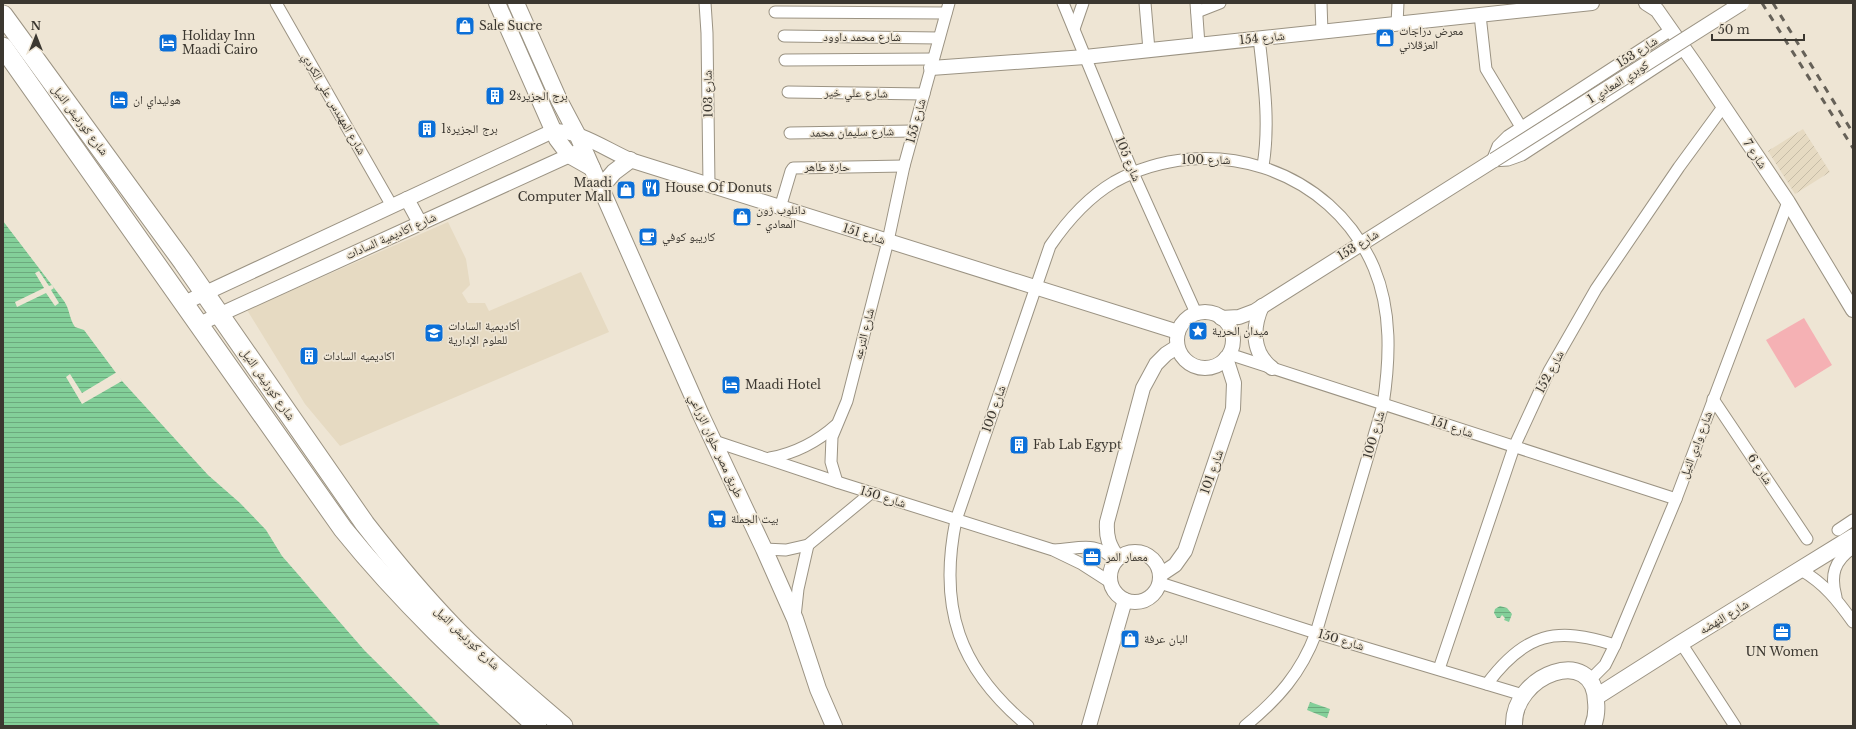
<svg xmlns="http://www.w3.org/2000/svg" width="1856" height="729" font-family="'Libre Baskerville','Noto Naskh Arabic',serif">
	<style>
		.built { fill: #e6dac2 }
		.industrial { fill: url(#industrial-furrows) }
		.garden { fill: #f5b1b4 }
		.water { fill: url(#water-rules) }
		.pier { fill: #eee5d4 }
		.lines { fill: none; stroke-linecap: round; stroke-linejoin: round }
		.minor-casing { stroke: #9b9383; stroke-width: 13 }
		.tertiary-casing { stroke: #9b9383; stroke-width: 16 }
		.secondary-casing { stroke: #9b9383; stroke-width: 18 }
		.trunk-casing { stroke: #9b9383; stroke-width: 21 }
		.minor { stroke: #fff; stroke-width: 11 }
		.tertiary { stroke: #fff; stroke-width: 14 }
		.secondary { stroke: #fff; stroke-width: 16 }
		.trunk { stroke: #fff; stroke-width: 19 }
		.rail { stroke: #666158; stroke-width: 3; stroke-dasharray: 7 7; stroke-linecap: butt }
		.tertiary-bridge-casing { stroke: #9b9383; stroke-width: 16; stroke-linecap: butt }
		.tertiary-bridge { stroke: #fff; stroke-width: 14 }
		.labels { text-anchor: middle; stroke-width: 3.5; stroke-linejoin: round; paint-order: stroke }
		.poi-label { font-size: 12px; fill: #3b3730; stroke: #eee5d4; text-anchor: start }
		.street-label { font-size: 12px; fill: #3b3730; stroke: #eee5d4 }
	</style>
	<defs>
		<pattern id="industrial-furrows" width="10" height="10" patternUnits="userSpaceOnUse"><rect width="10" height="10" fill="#e6dac2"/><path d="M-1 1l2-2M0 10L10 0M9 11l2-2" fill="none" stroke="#c6bca7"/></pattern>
		<pattern id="water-rules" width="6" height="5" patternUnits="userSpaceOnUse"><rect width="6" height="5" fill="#83cf99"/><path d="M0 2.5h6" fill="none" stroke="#6ca97d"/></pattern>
	</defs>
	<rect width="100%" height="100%" fill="#eee5d4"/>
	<path class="built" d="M448,222L466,259L470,285L462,293L468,303H485L489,311L581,272L609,332L340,446L305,404L247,310Z"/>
	<path class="industrial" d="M1803,129L1830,172L1795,194L1768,151Z"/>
	<path class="garden" d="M1804,318L1832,365L1795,388L1766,340Z"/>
	<g class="water">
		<path d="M3,221L64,301C70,310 69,318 75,327L84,330L122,381L208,475L240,503L266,530L282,556L365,651L441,726H3Z"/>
		<path d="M1500,606L1507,608L1512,614L1509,622L1504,620L1505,618L1502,615L1500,618H1497L1494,613L1495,609Z"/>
		<path d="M1310,702L1330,709L1327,718L1307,710Z"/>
	</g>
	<g class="pier">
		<path d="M39,271L49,286L52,285L54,288L51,290L59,303L55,306L46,293L17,307L15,302L44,288L35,273Z"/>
		<path d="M117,372L122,381L82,404L66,377L70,374L82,393Z"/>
	</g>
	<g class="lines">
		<defs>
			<g id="minor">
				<path d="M276,3L392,206"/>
				<path d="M705,3L707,33L709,185"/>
				<path d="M1063,3L1133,173L1196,313"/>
				<path d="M1145,3L1149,50"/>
				<path d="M1196,3L1199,45"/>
				<path d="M1321,3L1322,32"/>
				<path d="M775,12L946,13"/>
				<path d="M1197,12L1220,3"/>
				<path d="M1480,15L1486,69L1521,127"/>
				<path d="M1397,24L1398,3"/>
				<path d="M1074,29L1083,3"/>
				<path d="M1671,30L1508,136L1498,146L1492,161L1508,160L1522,155L1684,49"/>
				<path d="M784,36L939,38"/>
				<path d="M1259,38C1264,82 1270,123 1263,166"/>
				<path d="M785,60L933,59"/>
				<path d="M788,92L924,94"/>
				<path d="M790,133L913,131"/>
				<path d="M780,208L791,171L793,168L904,166"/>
				<path d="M1229,354L1676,499"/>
				<path d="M1713,399L1807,539"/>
				<path d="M714,441L837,482L1053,550L1082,564L1110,582"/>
				<path d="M770,458C796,453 816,443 836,425"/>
				<path d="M837,482L831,462L832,437L847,401L888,241L904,166L949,3"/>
				<path d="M1838,530L1853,520"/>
				<path d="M764,549L786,550L808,545L871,493"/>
				<path d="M1054,550C1079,549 1096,540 1115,561"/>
				<path d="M1801,570C1825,584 1838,601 1853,622"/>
				<path d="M1160,583L1316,633L1523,695"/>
				<path d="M1836,597C1830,575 1834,561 1853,548"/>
				<path d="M795,617L798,589L808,545"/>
				<path d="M1681,643L1735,726"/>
				<path d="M1439,669L1514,447L1549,371L1596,289L1679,167L1723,107"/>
				<path d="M1590,680L1605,665L1615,645L1676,499L1788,202"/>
				<path d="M1487,684C1525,633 1556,626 1615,645"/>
				<path d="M1028,726C959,669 938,608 956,520L1050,246C1067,221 1087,198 1114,182C1208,130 1331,167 1374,268C1392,311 1390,359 1383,405L1316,633C1301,673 1278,699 1245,726"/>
			</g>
			<g id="tertiary">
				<path d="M1646,3L1657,10L1697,67L1788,202L1853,310"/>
				<path d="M931,68L1085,57L1592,3"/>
				<path d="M407,199L420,223"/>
				<path d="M184,303L553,131C579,130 605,149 630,160L1178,332"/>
				<path d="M1262,306C1252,328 1252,353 1272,368"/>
				<circle cx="1205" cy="340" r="28"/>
				<path d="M1221,318L1239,317L1255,311L1494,160"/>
				<path d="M199,324L579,151"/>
				<circle cx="1135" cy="577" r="25"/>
				<path d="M1118,558C1109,546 1106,537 1107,522L1143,388L1156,364L1166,354L1177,347"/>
				<path d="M1160,575L1175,565L1185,551L1233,409L1234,383L1226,358"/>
				<path d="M1089,726L1125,600"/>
			</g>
			<g id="secondary">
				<path d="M497,3L557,139L569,155L592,168"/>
				<path d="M516,3L559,100L577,134L701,415L764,549L795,619L818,689L834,726"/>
				<path d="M601,187L614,172L630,160"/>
				<path d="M1596,697L1681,643L1853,537"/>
				<path d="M1514,726C1512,674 1595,644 1596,702C1597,710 1596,718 1593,726"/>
			</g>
			<g id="trunk">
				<path d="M3,15L183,262L365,524C393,560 422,595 454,628C488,663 526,694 563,726"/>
				<path d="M3,47L343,529C401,601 468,664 537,726"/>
			</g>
		</defs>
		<use href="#minor" class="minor-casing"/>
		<use href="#tertiary" class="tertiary-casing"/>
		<use href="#secondary" class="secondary-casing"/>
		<use href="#trunk" class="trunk-casing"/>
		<use href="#minor" class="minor"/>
		<use href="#tertiary" class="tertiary"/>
		<use href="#secondary" class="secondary"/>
		<use href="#trunk" class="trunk"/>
		<g class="rail">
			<path d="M1762,3L1853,148"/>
			<path d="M1773,3L1853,133"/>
		</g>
		<defs>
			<path id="tertiary-bridge" d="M1494,160L1742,3"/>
		</defs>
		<use href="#tertiary-bridge" class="tertiary-bridge-casing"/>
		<use href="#tertiary-bridge" class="tertiary-bridge"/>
	</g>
	<defs>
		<symbol id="shop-square" viewBox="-11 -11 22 22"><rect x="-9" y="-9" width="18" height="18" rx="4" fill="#0b6fd8" stroke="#eee5d4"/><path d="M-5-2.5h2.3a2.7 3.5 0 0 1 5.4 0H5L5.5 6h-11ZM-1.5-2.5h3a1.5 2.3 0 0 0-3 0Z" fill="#fff"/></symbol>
		<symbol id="hotel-square" viewBox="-11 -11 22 22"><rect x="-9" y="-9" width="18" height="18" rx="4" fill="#0b6fd8" stroke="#eee5d4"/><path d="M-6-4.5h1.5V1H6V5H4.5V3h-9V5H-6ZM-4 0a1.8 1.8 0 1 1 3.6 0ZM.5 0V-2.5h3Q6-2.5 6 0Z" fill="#fff"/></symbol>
		<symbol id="building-square" viewBox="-11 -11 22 22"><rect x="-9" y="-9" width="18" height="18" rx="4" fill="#0b6fd8" stroke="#eee5d4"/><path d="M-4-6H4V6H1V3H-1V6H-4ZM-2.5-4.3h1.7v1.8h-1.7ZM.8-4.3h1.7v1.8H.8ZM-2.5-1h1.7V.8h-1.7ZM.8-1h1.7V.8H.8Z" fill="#fff"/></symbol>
		<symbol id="restaurant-square" viewBox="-11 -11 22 22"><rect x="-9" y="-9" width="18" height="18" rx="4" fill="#0b6fd8" stroke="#eee5d4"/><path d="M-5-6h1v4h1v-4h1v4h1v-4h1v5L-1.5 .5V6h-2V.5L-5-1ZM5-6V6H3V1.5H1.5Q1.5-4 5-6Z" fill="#fff"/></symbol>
		<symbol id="cafe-square" viewBox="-11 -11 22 22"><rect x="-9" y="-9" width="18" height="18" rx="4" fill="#0b6fd8" stroke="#eee5d4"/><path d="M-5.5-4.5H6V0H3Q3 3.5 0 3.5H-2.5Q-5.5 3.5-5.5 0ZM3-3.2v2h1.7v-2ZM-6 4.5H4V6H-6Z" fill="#fff"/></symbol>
		<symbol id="sight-square" viewBox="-11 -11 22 22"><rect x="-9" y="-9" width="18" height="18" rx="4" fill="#0b6fd8" stroke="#eee5d4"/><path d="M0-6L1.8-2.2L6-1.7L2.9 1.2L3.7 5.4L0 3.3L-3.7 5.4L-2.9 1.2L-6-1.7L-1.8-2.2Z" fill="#fff"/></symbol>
		<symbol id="university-square" viewBox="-11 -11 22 22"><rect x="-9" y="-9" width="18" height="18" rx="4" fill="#0b6fd8" stroke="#eee5d4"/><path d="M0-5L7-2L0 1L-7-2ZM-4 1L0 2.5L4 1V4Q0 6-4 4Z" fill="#fff"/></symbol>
		<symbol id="supermarket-square" viewBox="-11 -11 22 22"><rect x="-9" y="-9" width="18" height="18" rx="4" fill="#0b6fd8" stroke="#eee5d4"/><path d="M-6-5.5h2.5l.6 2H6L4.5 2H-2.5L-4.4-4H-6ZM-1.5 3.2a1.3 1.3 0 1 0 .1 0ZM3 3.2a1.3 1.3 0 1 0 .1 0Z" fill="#fff"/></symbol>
		<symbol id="office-square" viewBox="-11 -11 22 22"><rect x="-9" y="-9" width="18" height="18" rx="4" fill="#0b6fd8" stroke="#eee5d4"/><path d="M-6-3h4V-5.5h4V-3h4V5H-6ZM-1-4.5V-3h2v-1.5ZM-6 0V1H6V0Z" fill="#fff"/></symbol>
	</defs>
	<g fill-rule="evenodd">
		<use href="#shop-square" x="454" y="15" width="22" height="22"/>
		<use href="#shop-square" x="1374" y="27" width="22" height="22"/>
		<use href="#hotel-square" x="157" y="32" width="22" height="22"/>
		<use href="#building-square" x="484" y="85" width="22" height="22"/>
		<use href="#hotel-square" x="108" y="89" width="22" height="22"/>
		<use href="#building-square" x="416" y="118" width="22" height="22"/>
		<use href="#restaurant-square" x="640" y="177" width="22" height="22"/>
		<use href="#shop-square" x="615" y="179" width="22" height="22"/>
		<use href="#shop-square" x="731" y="206" width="22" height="22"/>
		<use href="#cafe-square" x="637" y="226" width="22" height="22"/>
		<use href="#sight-square" x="1187" y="320" width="22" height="22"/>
		<use href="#university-square" x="423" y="322" width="22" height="22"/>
		<use href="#building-square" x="298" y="345" width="22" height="22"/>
		<use href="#hotel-square" x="720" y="374" width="22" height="22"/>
		<use href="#building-square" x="1008" y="434" width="22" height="22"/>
		<use href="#supermarket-square" x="706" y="508" width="22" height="22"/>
		<use href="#office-square" x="1081" y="546" width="22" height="22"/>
		<use href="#office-square" x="1771" y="621" width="22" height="22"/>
		<use href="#shop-square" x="1119" y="628" width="22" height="22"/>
	</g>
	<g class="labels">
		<g class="poi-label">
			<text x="479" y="30">Sale Sucre</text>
			<text x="1399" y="35">معرض دراجات<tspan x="1399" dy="14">العزقلاني</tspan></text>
			<text x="182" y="40">Holiday Inn<tspan x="182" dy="14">Maadi Cairo</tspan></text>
			<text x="509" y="100">برج الجزيرة2</text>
			<text x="133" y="104">هوليداي ان</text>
			<text x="441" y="133">برج الجزيرة1</text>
			<text x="612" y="187" text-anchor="end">Maadi<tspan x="612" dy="14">Computer Mall</tspan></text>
			<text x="665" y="192">House Of Donuts</text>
			<text x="756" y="214">دانلوب زون<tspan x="756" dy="14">- المعادي</tspan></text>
			<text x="662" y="241">كاريبو كوفي</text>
			<text x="448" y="330">أكاديمية السادات<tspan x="448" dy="14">للعلوم الإدارية</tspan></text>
			<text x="1212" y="335">ميدان الحرية</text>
			<text x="323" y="360">اكاديميه السادات</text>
			<text x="745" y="389">Maadi Hotel</text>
			<text x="1033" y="449">Fab Lab Egypt</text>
			<text x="731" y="523">بيت الجملة</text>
			<text x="1106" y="561">معمار المر</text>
			<text x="1144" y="643">البان عرفة</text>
			<text x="1782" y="656" text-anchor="middle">UN Women</text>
		</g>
		<g class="street-label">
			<text x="862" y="41">شارع محمد داوود</text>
			<text transform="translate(1262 38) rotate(-6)" y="4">شارع 154</text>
			<text transform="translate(1637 52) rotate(-33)" y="4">شارع 153</text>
			<text transform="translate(1618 82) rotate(-32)" y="4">كوبري المعادي 1</text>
			<text transform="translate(856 93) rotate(1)" y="4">شارع علي خير</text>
			<text transform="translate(708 94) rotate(-91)" y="4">شارع 103</text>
			<text transform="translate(334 104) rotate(60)" y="4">شارع المهندس علي الكردي</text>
			<text transform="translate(80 120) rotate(53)" y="4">شارع كورنيش النيل</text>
			<text transform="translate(916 121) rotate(-75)" y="4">شارع 155</text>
			<text transform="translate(852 132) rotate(-1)" y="4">شارع سليمان محمد</text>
			<text transform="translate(1755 154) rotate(56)" y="4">شارع 7</text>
			<text transform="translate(1128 159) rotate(67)" y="4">شارع 105</text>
			<text x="1206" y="164">شارع 100</text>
			<text x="827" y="171">حارة طاهر</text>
			<text transform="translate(864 234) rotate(17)" y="4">شارع 151</text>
			<text transform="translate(391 236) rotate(-24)" y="4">شارع اكاديمية السادات</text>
			<text transform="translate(1358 245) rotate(-32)" y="4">شارع 153</text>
			<text transform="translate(864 334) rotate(-76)" y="4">شارع الترعه</text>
			<text transform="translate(1550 372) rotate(-62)" y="4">شارع 152</text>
			<text transform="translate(268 384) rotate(55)" y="4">شارع كورنيش النيل</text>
			<text transform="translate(994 409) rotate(-71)" y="4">شارع 100</text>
			<text transform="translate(1452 427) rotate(18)" y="4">شارع 151</text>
			<text transform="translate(1374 435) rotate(-74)" y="4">شارع 100</text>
			<text transform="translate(1696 445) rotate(-69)" y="4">شارع وادي النيل</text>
			<text transform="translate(716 446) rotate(65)" y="4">طريق مصر حلوان الزراعي</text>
			<text transform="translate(1760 469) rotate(56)" y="4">شارع 6</text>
			<text transform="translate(1212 472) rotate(-71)" y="4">شارع 101</text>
			<text transform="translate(883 497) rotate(17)" y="4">شارع 150</text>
			<text transform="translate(1724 617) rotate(-31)" y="4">شارع النهضه</text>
			<text transform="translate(467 638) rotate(44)" y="4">شارع كورنيش النيل</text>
			<text transform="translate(1341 640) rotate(16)" y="4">شارع 150</text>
		</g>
	</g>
	<rect width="1856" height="729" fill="none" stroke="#3b3730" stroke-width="8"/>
	<g transform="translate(36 36)" stroke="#eee5d4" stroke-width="3" paint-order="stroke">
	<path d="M0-3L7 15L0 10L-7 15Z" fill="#3b3730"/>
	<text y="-6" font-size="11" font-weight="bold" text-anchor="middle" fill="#3b3730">N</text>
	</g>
	<path d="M1712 34v6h92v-6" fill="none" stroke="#3b3730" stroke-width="2"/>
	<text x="1718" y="34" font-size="12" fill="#3b3730" stroke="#eee5d4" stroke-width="3" paint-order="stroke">50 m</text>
</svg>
